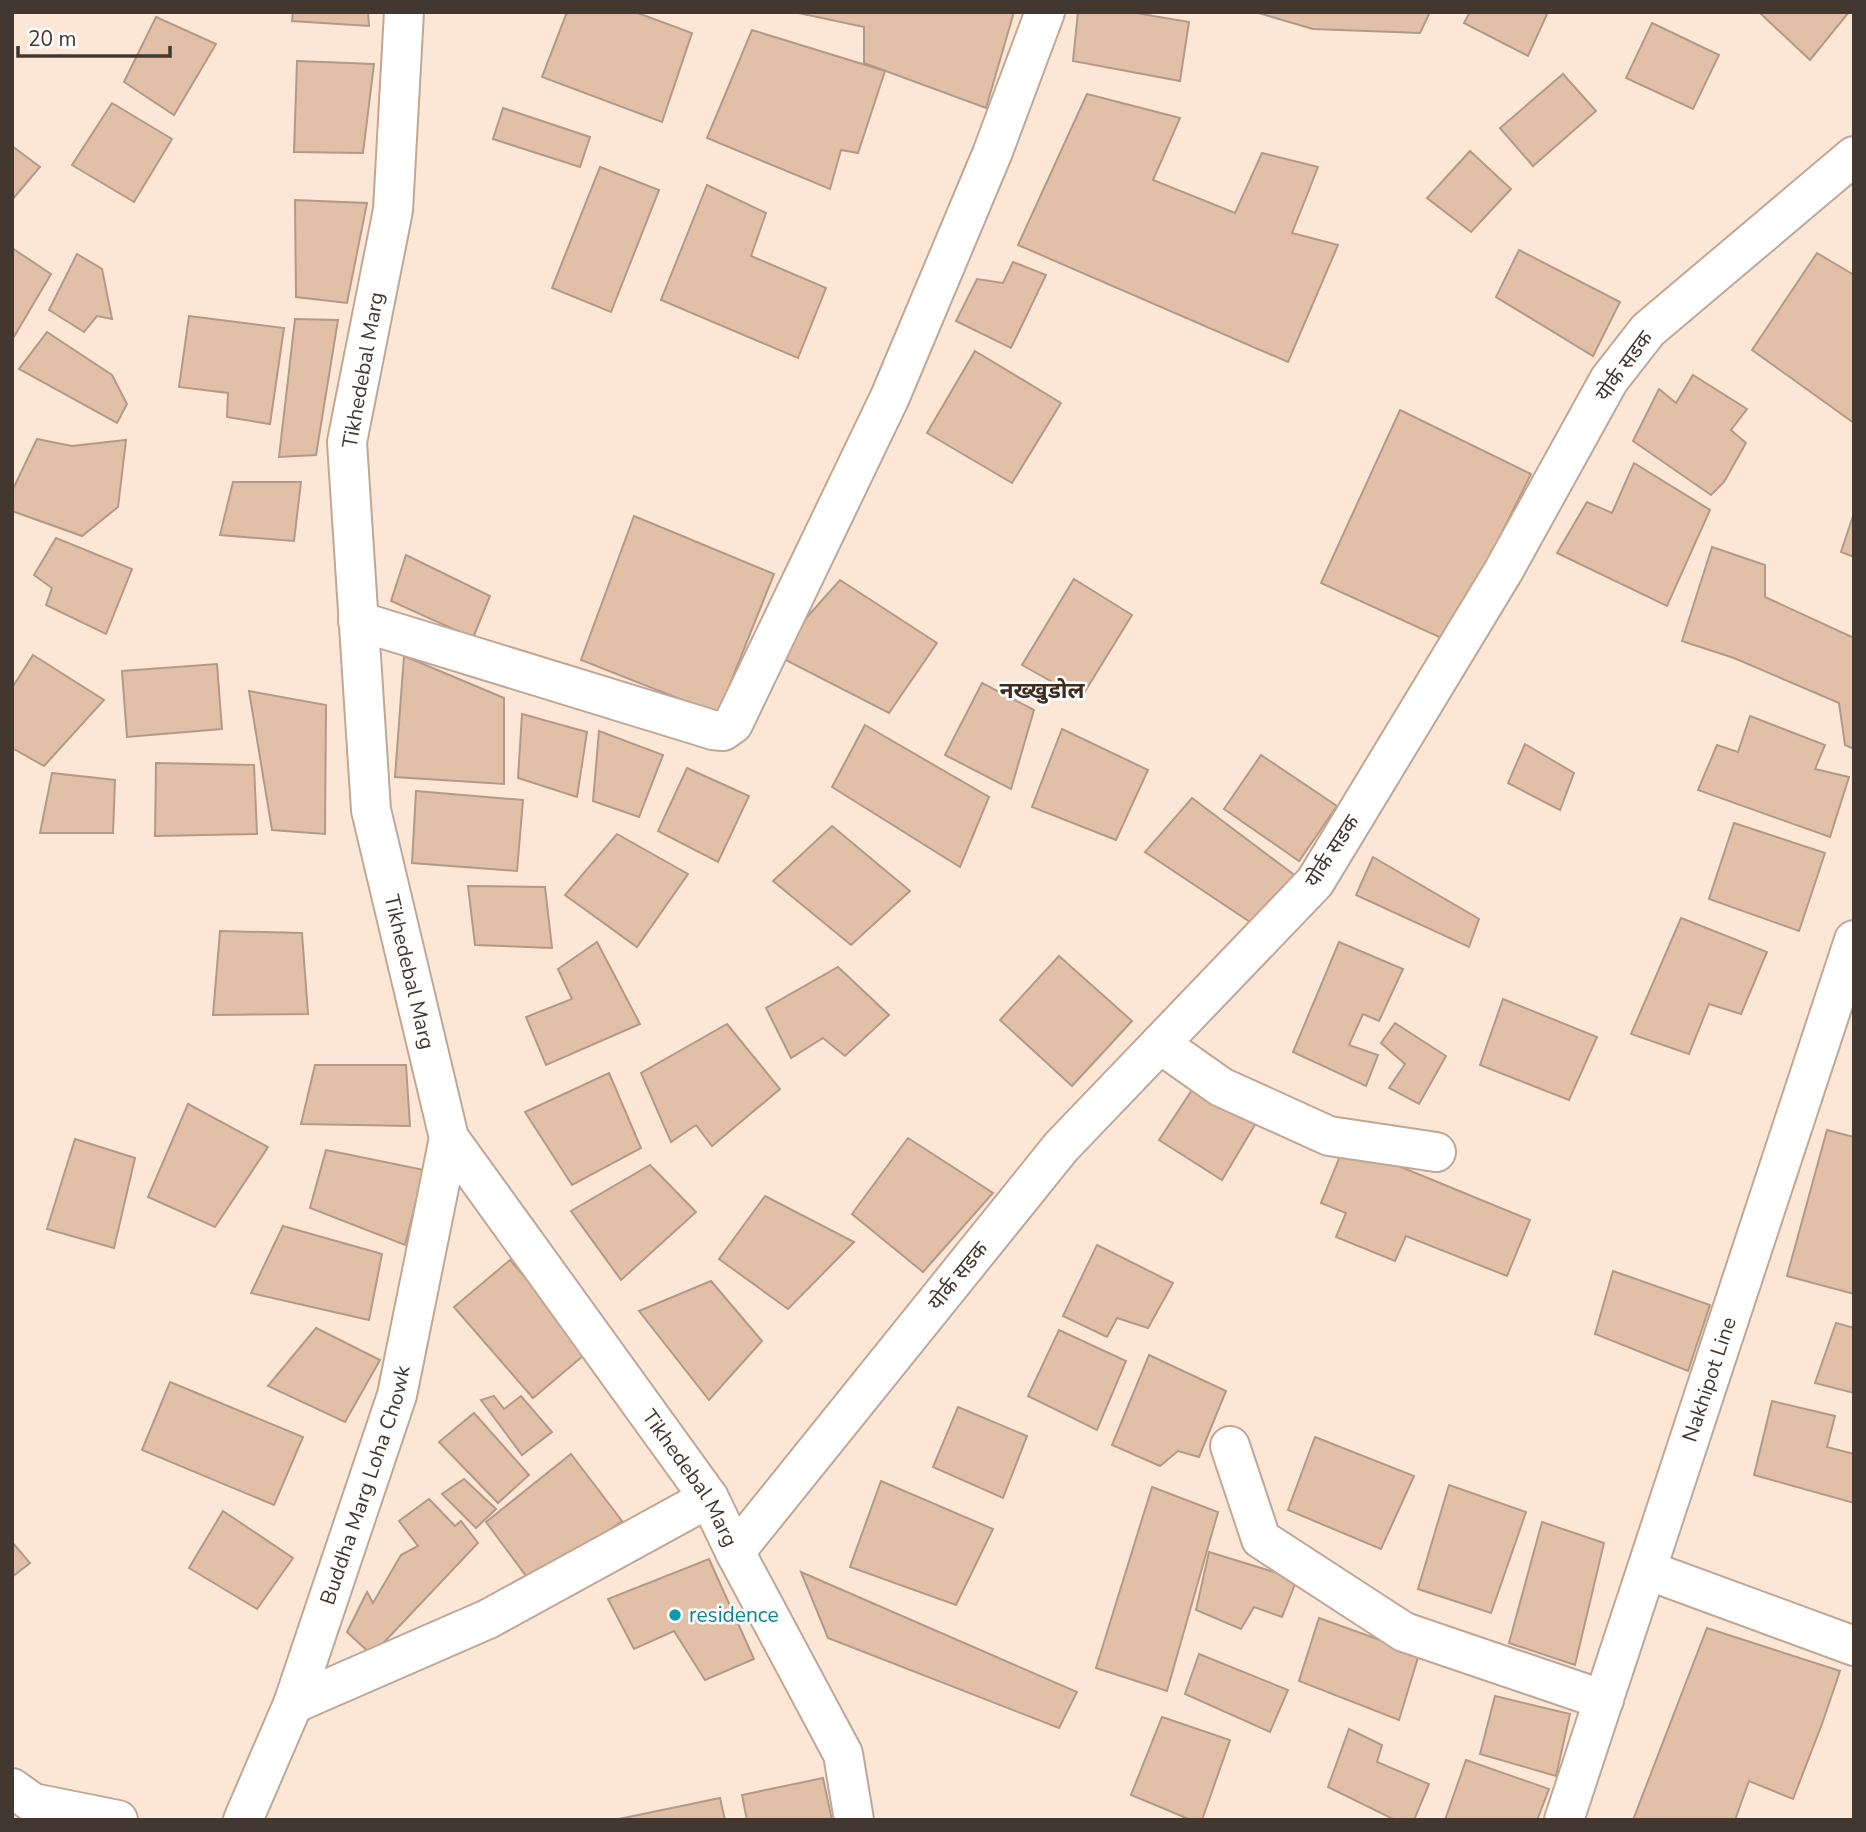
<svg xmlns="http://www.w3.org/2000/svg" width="1866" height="1832" font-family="'Nunito Sans','Noto Sans Devanagari',sans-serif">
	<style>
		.building { fill: #e2c0a7; stroke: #b39a88; stroke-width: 2 }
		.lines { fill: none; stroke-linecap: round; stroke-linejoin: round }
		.minor-casing { stroke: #c1a795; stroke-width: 42 }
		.minor { stroke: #fff; stroke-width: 38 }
		.culture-dot { fill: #0f9aa8; stroke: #fff; stroke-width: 2.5 }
		.labels { text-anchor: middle; stroke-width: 5; stroke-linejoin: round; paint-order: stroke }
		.street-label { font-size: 21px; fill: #433830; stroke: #fff }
		.culture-label { font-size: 21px; fill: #0d838f; stroke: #fff; text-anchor: start }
		.neighbourhood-label { font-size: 23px; font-weight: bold; fill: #402c1c; stroke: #fff }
	</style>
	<rect width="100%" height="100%" fill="#fce7d7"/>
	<g class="building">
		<path d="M293,12H368L369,26L292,21Z"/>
		<path d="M567,12H635L692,33L662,122L542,77Z"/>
		<path d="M794,12H1014L986,108L864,63V27Z"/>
		<path d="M1078,12H1130L1189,22L1180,81L1073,61Z"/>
		<path d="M1255,12H1430L1420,33L1313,29Z"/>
		<path d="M1470,12H1548L1528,56L1464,23Z"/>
		<path d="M1759,12H1849L1810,60Z"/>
		<path d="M156,17L216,44L174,115L124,82Z"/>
		<path d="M1652,23L1719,55L1693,109L1626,78Z"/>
		<path d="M752,30L885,71L858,153L841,150L830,189L707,138Z"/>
		<path d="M297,61L374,64L363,153L294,152Z"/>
		<path d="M1563,74L1596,111L1533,166L1500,128Z"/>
		<path d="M1087,94L1180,118L1153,180L1235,213L1262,153L1318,167L1292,233L1338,245L1288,362L1018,245Z"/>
		<path d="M112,103L172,139L134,202L72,165Z"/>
		<path d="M503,108L590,137L580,167L493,139Z"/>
		<path d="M12,146L40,167L12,200Z"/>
		<path d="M1470,151L1511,189L1471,232L1427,198Z"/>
		<path d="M600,167L659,190L611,312L552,288Z"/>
		<path d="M707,185L766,213L751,256L826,288L798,358L661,300Z"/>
		<path d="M295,200L367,203L347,303L296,297Z"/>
		<path d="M12,248L51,274L12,340Z"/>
		<path d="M1519,250L1620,302L1593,356L1496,297Z"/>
		<path d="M1817,253L1854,275V423L1752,350Z"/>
		<path d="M77,254L102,269L112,319L97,316L84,332L49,310Z"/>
		<path d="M1013,262L1046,275L1011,348L956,321L977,279L1003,283Z"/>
		<path d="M189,316L284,328L270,424L227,417L228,393L179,387Z"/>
		<path d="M295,319L338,320L316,455L279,457Z"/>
		<path d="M47,332L112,375L127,404L117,423L19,369Z"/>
		<path d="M975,351L1061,403L1012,483L927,433Z"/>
		<path d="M1693,375L1747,409L1731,430L1746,443L1724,482L1711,495L1633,441L1659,389L1676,403Z"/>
		<path d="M1400,410L1531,474L1448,641L1321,583Z"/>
		<path d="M37,439L72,446L126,440L118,507L82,536L12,511V491Z"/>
		<path d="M1634,463L1710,510L1667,606L1557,553L1587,502L1612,513Z"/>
		<path d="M233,482H301L294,541L220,535Z"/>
		<path d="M1854,513V557L1841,552Z"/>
		<path d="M634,516L774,574L718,714L581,660Z"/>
		<path d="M56,538L132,569L106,634L46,605L52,588L34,575Z"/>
		<path d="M1712,547L1765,565V597L1854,638V749L1845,745L1839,703L1734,658L1682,641Z"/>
		<path d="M406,555L490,596L473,638L391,601Z"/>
		<path d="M1074,579L1132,615L1081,698L1022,665Z"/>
		<path d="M840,580L937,643L889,713L774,654Z"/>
		<path d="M33,655L104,700L44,766L12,748V688Z"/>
		<path d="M404,656L504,698V784L395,777Z"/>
		<path d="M217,664L222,729L127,737L122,671Z"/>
		<path d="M982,683L1034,710L1011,789L945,755Z"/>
		<path d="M249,691L326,705L325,834L272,830Z"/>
		<path d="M522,714L587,732L577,797L518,778Z"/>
		<path d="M1750,716L1825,745L1815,769L1849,777L1830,837L1698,790L1717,745L1738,752Z"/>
		<path d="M865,725L989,797L960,867L832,787Z"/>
		<path d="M1062,729L1148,770L1116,840L1032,807Z"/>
		<path d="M599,731L663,755L639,817L593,801Z"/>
		<path d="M1525,744L1574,773L1560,810L1508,783Z"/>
		<path d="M1261,755L1337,806L1299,861L1224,809Z"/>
		<path d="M156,763L254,765L257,834L155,836Z"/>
		<path d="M687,768L749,796L718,862L658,831Z"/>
		<path d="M52,773L115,780L113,833H40Z"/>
		<path d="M416,791L523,800L517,871L412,863Z"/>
		<path d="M1192,798L1301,880L1259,928L1145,852Z"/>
		<path d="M1734,823L1825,853L1799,931L1709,899Z"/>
		<path d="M832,826L910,891L851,945L773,881Z"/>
		<path d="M617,834L688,874L637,947L565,895Z"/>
		<path d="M1373,857L1479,919L1469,947L1356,895Z"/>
		<path d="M468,886L545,887L552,948L475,945Z"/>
		<path d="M1681,918L1767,952L1741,1014L1709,1004L1689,1054L1631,1034Z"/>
		<path d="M220,931L302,933L308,1014L213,1015Z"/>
		<path d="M597,942L640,1024L546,1065L526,1017L572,999L558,969Z"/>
		<path d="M1339,942L1403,969L1379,1021L1363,1014L1349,1045L1378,1055L1366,1086L1293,1052Z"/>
		<path d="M1059,956L1132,1021L1072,1086L1000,1020Z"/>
		<path d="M838,967L889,1015L845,1056L823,1038L791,1058L766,1008Z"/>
		<path d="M1503,999L1597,1037L1569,1100L1480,1065Z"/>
		<path d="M1395,1023L1446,1056L1419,1104L1389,1088L1405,1064L1381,1043Z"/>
		<path d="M727,1024L780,1089L712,1146L696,1125L671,1142L641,1073Z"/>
		<path d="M315,1065H406L410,1126L301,1124Z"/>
		<path d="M609,1073L641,1148L572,1185L525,1112Z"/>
		<path d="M1196,1084L1256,1123L1222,1180L1159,1140Z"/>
		<path d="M188,1104L268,1147L215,1227L148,1197Z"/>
		<path d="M1827,1130L1854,1137V1294L1787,1276Z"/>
		<path d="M908,1138L993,1193L923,1272L852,1214Z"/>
		<path d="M75,1139L135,1158L114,1248L47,1229Z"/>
		<path d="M1345,1144L1530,1220L1507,1276L1406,1236L1395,1261L1336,1237L1346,1213L1321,1203Z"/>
		<path d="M326,1150L424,1170L405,1245L310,1208Z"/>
		<path d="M650,1165L696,1212L621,1280L571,1211Z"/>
		<path d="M765,1196L854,1242L788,1309L719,1259Z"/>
		<path d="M283,1226L382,1254L369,1320L251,1293Z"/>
		<path d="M1097,1245L1173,1283L1148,1328L1117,1318L1107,1337L1063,1316Z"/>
		<path d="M510,1260L589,1351L533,1398L454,1307Z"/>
		<path d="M1613,1271L1710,1305L1688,1371L1595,1334Z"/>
		<path d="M711,1281L762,1341L709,1400L639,1311Z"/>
		<path d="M1836,1323L1854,1328V1393L1815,1383Z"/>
		<path d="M316,1328L380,1360L345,1422L268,1386Z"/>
		<path d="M1059,1330L1126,1361L1097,1430L1028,1396Z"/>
		<path d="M1149,1355L1226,1391L1199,1457L1178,1451L1160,1466L1112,1445Z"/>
		<path d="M170,1382L303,1437L274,1505L142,1450Z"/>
		<path d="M494,1396L504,1409L521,1396L552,1432L522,1455L481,1400Z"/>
		<path d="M1772,1401L1835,1416L1827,1447L1854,1454V1503L1754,1475Z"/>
		<path d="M958,1407L1027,1436L1003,1498L933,1467Z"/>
		<path d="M474,1413L529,1475L498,1503L439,1442Z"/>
		<path d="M1315,1437L1414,1476L1381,1549L1288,1510Z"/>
		<path d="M571,1454L622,1521L532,1584L486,1522Z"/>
		<path d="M464,1479L496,1509L476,1528L442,1494Z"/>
		<path d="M881,1481L993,1529L956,1605L850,1567Z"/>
		<path d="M1449,1485L1526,1512L1491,1613L1418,1589Z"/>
		<path d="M1152,1487L1218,1512L1167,1691L1096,1668Z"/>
		<path d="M429,1499L455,1526L461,1521L478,1543L372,1655L347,1632L367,1592L373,1603L401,1555L418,1546L399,1521Z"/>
		<path d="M223,1511L293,1558L257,1609L189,1568Z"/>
		<path d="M1542,1522L1604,1543L1575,1665L1509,1643Z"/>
		<path d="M12,1542L30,1563L12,1577Z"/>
		<path d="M1209,1552L1297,1579L1282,1617L1254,1607L1241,1629L1196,1610Z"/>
		<path d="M709,1559L754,1659L705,1680L674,1631L634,1649L608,1599Z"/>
		<path d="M801,1572L1077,1692L1059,1728L828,1638Z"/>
		<path d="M1319,1618L1419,1654L1399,1720L1299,1681Z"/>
		<path d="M1707,1628L1840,1671L1822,1724L1793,1799L1749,1781L1735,1820H1633Z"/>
		<path d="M1199,1654L1288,1690L1270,1732L1185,1694Z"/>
		<path d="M1495,1696L1570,1714L1556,1776L1480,1754Z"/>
		<path d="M1162,1717L1230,1740L1202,1820H1191L1131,1795Z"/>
		<path d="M1349,1729L1382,1745L1377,1762L1429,1784L1414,1820H1395L1328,1787Z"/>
		<path d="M1466,1760L1549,1789L1537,1820H1445Z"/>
		<path d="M823,1778L832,1820H747L742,1795Z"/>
		<path d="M720,1798L725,1820H614Z"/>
	</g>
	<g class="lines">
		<defs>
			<g id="minor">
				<path id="s1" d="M404,12L393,210L347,442L371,810L449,1138L709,1498L735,1552L843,1754L854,1820"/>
				<path d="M358,621L713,730L723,731L733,724L890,397L992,154L1045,12"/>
				<path d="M1160,1044L1221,1087L1329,1136L1436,1152"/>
				<path d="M1230,1446L1261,1539L1404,1632L1604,1700"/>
				<path d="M735,1552L1061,1147L1315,882L1504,570L1609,380L1648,330L1854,156"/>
				<path d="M1647,1570L1854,1646"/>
				<path d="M293,1704L488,1619L709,1498"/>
				<path d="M12,1788L33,1803L118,1820"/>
				<path id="s2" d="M243,1820L293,1704L397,1395L449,1138"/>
				<path id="s3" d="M1564,1820L1854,940"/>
			</g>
		</defs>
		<use href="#minor" class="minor-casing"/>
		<use href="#minor" class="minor"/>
	</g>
	<circle class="culture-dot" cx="675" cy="1615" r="7"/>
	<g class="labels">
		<g class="street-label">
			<text transform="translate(1624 366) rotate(-54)" y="7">योर्क सडक</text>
			<text transform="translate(363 370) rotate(-80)" y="7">Tikhedebal Marg</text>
			<text transform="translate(1332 851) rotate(-57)" y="7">योर्क सडक</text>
			<text dy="7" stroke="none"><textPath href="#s1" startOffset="970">Tikhedebal Marg</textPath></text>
			<text transform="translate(958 1276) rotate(-51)" y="7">योर्क सडक</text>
			<text dy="7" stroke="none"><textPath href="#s3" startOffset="464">Nakhipot Line</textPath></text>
			<text dy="7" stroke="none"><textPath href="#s1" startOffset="1558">Tikhedebal Marg</textPath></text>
			<text dy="7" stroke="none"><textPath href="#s2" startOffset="357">Buddha Marg Loha Chowk</textPath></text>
		</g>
		<g class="culture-label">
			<text x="689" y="1622">residence</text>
		</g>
		<g class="neighbourhood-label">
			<text x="1042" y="698">नख्खुडोल</text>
		</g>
	</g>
	<rect width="1866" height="1832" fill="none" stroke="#433830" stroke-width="28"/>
	<path d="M18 46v10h152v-10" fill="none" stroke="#433830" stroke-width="3.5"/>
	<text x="28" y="46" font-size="21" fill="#433830" stroke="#ffffff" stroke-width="5" paint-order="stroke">20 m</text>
</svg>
